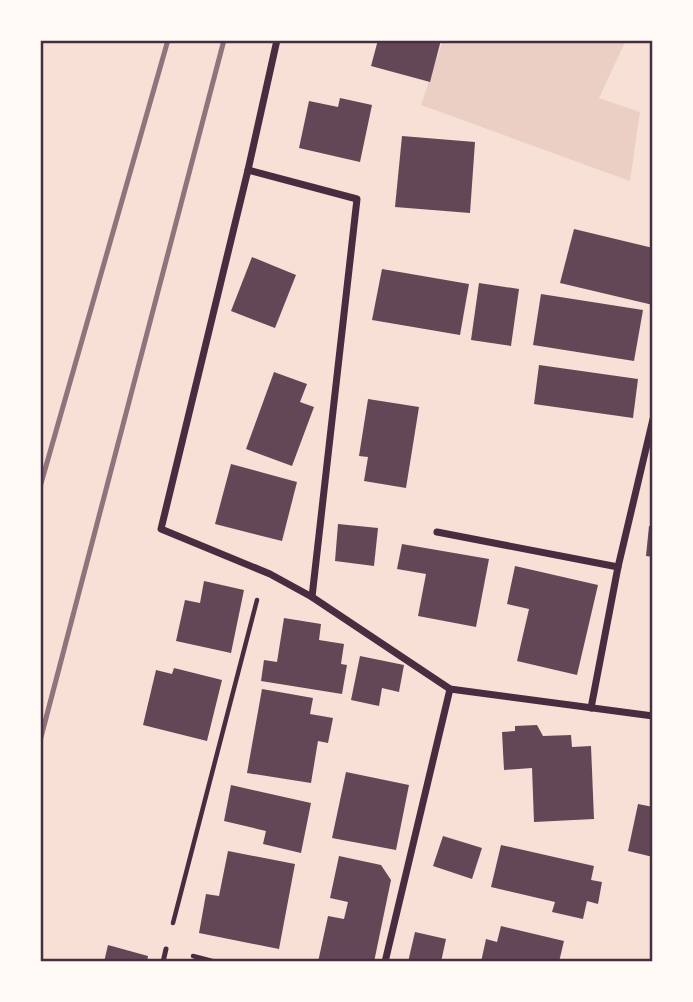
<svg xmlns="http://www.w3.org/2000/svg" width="693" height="1002" font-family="Helvetica,sans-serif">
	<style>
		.green { fill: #ebcfc5 }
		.building { fill: #644757 }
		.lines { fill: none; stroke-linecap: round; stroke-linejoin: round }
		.path { stroke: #4a2c40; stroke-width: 4.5 }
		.service { stroke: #4a2c40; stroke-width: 5 }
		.minor { stroke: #4a2c40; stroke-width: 7 }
		.rail { stroke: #8f747c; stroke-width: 5 }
		.neatline { fill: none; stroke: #4a2c40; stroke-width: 2.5 }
	</style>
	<rect width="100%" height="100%" fill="#f7e1d7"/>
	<path class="green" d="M443,40H626L599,98L640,112L630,181L421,105Z"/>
	<g class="building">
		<path d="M378,40H441L430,82L371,66Z"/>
		<path d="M340,98L372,105L360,162L299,148L309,101L338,107Z"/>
		<path d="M402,136L475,142L470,213L395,207Z"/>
		<path d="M574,229L653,248V305L560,283Z"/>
		<path d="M252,257L296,275L275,328L231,311Z"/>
		<path d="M382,269L469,284L460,335L372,320Z"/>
		<path d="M479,283L519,289L511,346L471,340Z"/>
		<path d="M541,294L643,310L634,361L533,345Z"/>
		<path d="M539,365L638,379L633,418L534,404Z"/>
		<path d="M274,372L307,384L300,402L314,407L292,466L246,449Z"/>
		<path d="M368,399L419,407L406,488L364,481L368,457L359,456Z"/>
		<path d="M231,464L297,482L282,541L215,524Z"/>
		<path d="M338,524L378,528L374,566L335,561Z"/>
		<path d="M649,526H653V557L646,556Z"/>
		<path d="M402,544L489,559L476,627L418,616L426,574L397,569Z"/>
		<path d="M515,566L598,585L577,675L517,661L529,609L507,604Z"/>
		<path d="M204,581L244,590L231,653L176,641L185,600L200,603Z"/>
		<path d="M284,618L321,624L319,640L344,644L341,664L347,665L342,694L261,681L264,660L277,662Z"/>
		<path d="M360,656L404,665L399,692L382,688L379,706L351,700Z"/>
		<path d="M174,668L222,680L207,741L143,725L156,670L172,674Z"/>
		<path d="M262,689L313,698L310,714L333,718L328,743L318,741L311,783L247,773Z"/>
		<path d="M537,725L543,736L571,735L572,747L591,746L594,819L534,822L532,768L504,770L502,732L515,731V726Z"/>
		<path d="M346,772L409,785L396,850L332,838Z"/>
		<path d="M231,785L311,803L301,853L263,844L266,831L224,821Z"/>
		<path d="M638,804L653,807V857L628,851Z"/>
		<path d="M443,836L482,848L472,879L433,866Z"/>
		<path d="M501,845L594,866L591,880L602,882L598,904L587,901L583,919L552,912L555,902L491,887Z"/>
		<path d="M228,851L295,864L279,949L199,933L206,894L219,896Z"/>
		<path d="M339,856L381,865L391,880L374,962H318L328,916L344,919L348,902L330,898Z"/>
		<path d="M501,926L564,941L559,962H481L486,939L497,942Z"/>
		<path d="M415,932L446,939L441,962H408Z"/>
		<path d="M108,945L148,956L147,962H104Z"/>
	</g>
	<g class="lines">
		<g class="path">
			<path d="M173,923L257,600"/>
			<path d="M193,956L216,962"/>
		</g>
		<path class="service" d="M163,962L166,949"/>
		<g class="minor">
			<path d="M277,40L248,170L161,529L270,574L312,597L450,689L653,716"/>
			<path d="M248,170L357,199L312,597"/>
			<path d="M437,532L618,567"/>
			<path d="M591,708L618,567L653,419"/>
			<path d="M385,962L450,689"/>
		</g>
		<g class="rail">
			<path d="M40,487L168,40"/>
			<path d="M40,741L224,40"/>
		</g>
	</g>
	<rect width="693" height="1002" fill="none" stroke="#fffaf5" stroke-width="84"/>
	<rect x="42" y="42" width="609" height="918" class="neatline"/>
</svg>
